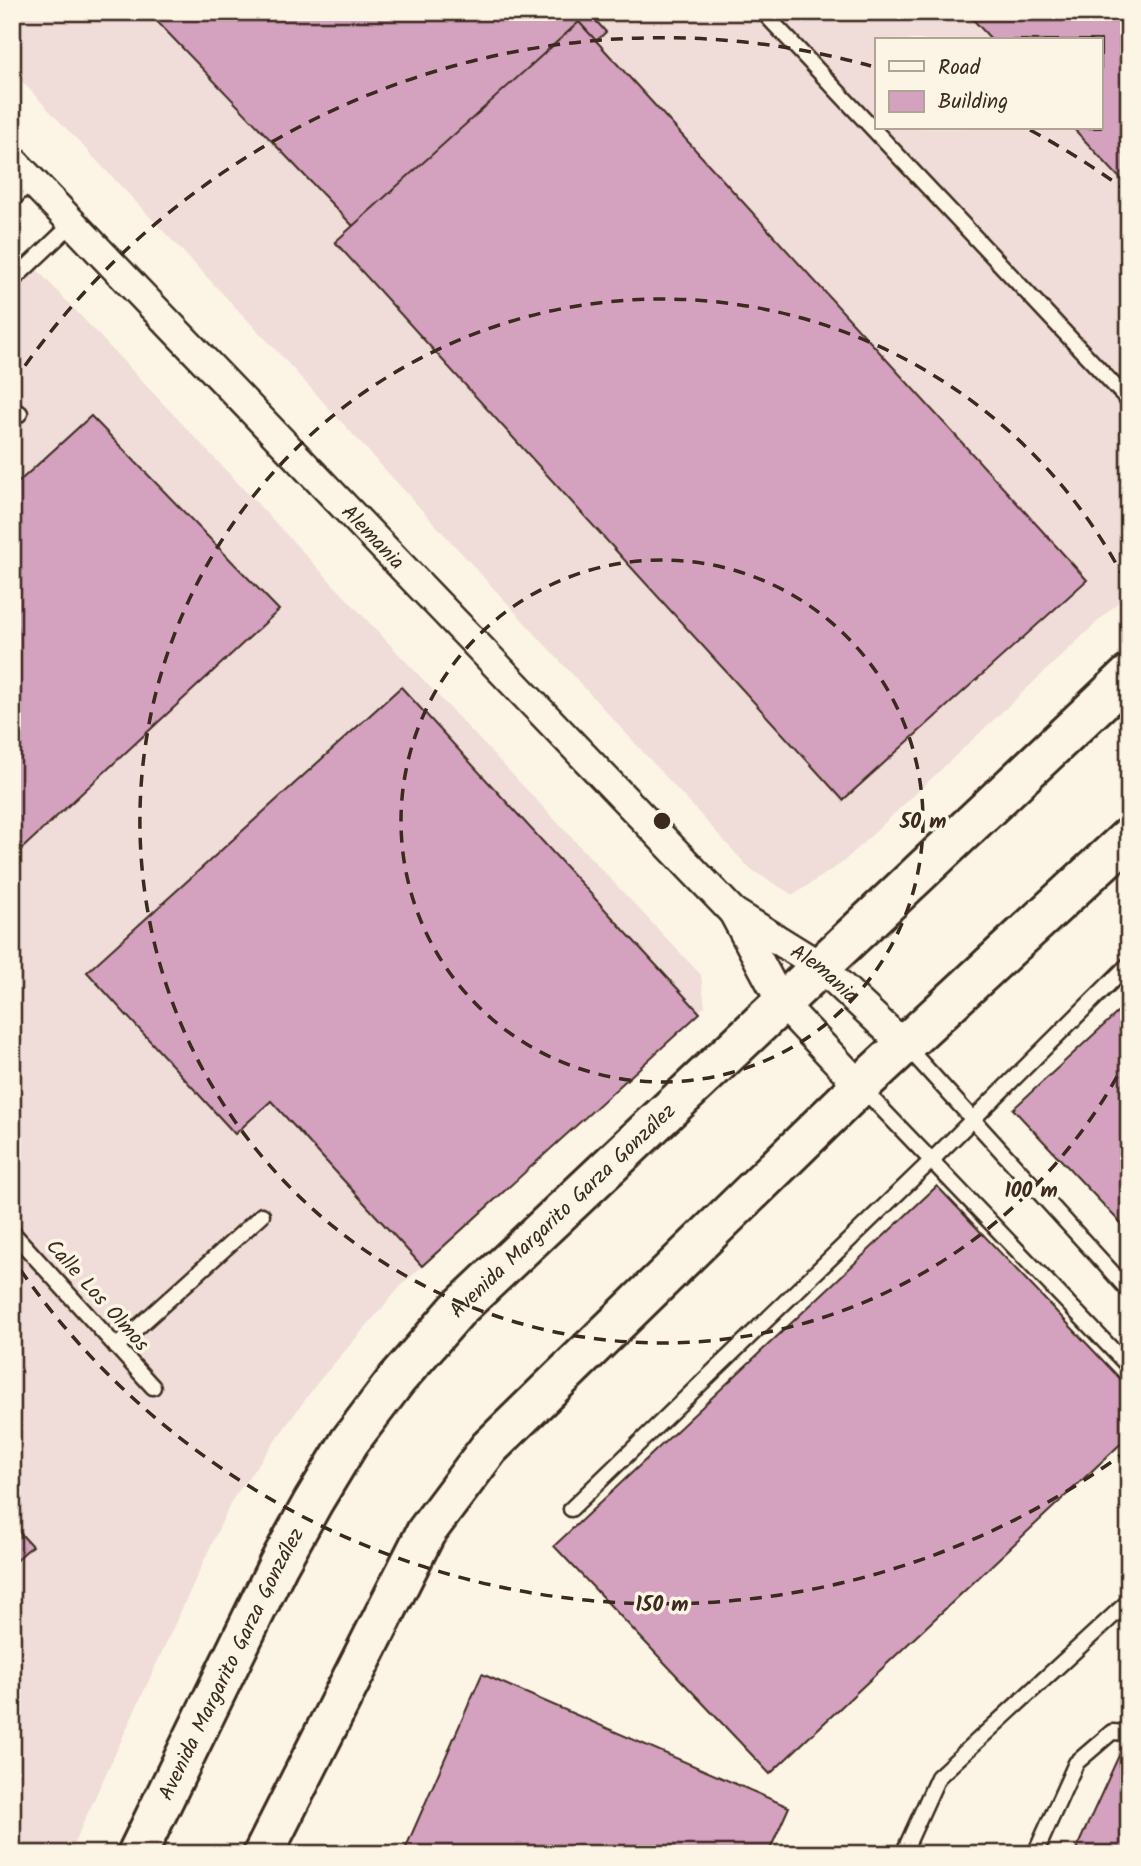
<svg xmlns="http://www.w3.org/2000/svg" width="1141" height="1866" font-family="Kalam,sans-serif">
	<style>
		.built { fill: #f0dcd9; fill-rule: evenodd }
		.building { fill: #d4a2be; stroke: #3b2a1e; stroke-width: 2 }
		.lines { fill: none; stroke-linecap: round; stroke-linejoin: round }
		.service-casing { stroke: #3b2a1e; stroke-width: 19 }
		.minor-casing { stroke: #3b2a1e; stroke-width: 33 }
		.secondary-casing { stroke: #3b2a1e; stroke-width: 44 }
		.service { stroke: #fcf5e5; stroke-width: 14 }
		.minor { stroke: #fcf5e5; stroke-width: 28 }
		.secondary { stroke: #fcf5e5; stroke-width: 38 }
		.ring { fill: none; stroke: #3b2a1e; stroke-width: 3.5; stroke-dasharray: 12 9 }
		.labels { text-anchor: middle; stroke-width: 7; stroke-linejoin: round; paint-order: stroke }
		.street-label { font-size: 21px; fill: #3b2a1e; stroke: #fcf5e5 }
		.centre { fill: #3b2a1e; stroke: #fcf5e5; stroke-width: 3.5 }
		.ring-label { font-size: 21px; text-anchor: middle; font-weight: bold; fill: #3b2a1e; stroke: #fcf5e5; stroke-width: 7; stroke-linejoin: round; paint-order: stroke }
	</style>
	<rect width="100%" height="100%" fill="#fcf5e5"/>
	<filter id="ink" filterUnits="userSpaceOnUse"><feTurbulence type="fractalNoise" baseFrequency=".0143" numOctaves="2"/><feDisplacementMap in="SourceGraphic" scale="14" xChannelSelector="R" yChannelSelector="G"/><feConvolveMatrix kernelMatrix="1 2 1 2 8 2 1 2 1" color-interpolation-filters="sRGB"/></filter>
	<g filter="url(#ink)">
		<g class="built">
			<path d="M12,12H1129V592L842,863L793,895L750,869L273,347L12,71ZM877,40H1101V128H877Z"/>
			<path d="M12,243L701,975L705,1006L402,1285L318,1382L232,1500L69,1854H12Z"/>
		</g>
		<g class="building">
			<path d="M148,12H588L606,32L375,249Z"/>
			<path d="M966,12H1129V188L1073,128H1101V40H992Z"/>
			<path d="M579,22L1087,580L843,800L335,242Z"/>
			<path d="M91,416L279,610L12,858V488Z"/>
			<path d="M401,687L700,1013L422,1266L271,1101L235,1134L87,972Z"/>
			<path d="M1129,1002V1232L1013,1109Z"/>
			<path d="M937,1186L1129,1388V1436L770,1774L554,1546Z"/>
			<path d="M12,1524L32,1546L12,1564Z"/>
			<path d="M482,1674L789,1807L768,1854H403Z"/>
			<path d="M1120,1753L1129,1757V1854H1074Z"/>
		</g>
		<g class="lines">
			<defs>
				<g id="service">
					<path d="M763,12L1129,401"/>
					<path d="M12,200L31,181"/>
					<path d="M12,281L73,223"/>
					<path d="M12,420L20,413"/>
					<path d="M906,1046L1129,1291"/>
					<path d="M861,1087L1129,1367"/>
					<path d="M12,1232L153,1387"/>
					<path d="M116,1347L262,1215"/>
					<path d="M571,1509L931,1161L1129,964"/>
					<path d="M903,1854L938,1777L1129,1601"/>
					<path d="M1035,1854L1076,1763L1112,1732L1129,1733"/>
				</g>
				<g id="minor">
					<path id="s1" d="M12,160L733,912L820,966L905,1046"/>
					<path d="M733,912L781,1002L860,1086"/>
				</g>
				<g id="secondary">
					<path id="s2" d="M137,1854L278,1565L313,1502L350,1441L397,1379L458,1309L1129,675"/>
					<path d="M263,1854L426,1532L489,1448L860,1086L1129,837"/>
				</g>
			</defs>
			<use href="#service" class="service-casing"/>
			<use href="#minor" class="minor-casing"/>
			<use href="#secondary" class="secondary-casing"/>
			<use href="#service" class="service"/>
			<use href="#minor" class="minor"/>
			<use href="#secondary" class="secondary"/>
		</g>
	</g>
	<g class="ring">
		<circle cx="662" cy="821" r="261"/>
		<path d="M1127 1058A522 522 0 1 1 1127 584"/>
		<path d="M1128 1450A783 783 0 0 1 13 1259M13 383A783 783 0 0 1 871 66M1030 130A783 783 0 0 1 1128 192"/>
	</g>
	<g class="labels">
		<g class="street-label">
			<text dy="7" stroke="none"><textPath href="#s1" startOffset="522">Alemania</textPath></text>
			<text dy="7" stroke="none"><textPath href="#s1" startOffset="1152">Alemania</textPath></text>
			<text dy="7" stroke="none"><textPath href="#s2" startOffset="779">Avenida Margarito Garza González</textPath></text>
			<text transform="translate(98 1295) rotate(48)" y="7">Calle Los Olmos</text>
			<text dy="7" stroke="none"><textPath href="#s2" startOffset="212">Avenida Margarito Garza González</textPath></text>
		</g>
	</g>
	<circle cx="662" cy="821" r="10" class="centre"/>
	<g class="ring-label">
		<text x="923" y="828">50 m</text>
		<text x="1031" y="1197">100 m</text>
		<text x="662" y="1611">150 m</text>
	</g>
	<rect width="1141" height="1866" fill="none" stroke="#fcf5e5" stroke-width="42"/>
	<rect x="21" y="21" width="1099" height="1824" fill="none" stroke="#3b2a1e" stroke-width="2.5" filter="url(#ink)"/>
	<rect x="875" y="38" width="228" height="91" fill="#fcf5e5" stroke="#afa495" stroke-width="2"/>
	<rect x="889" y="61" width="35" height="10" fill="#fcf5e5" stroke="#afa495" stroke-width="2"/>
	<text x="938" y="74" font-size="21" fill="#3b2a1e">Road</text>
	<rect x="889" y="91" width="35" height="21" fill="#d4a2be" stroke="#afa495" stroke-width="2"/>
	<text x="938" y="108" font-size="21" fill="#3b2a1e">Building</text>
</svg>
